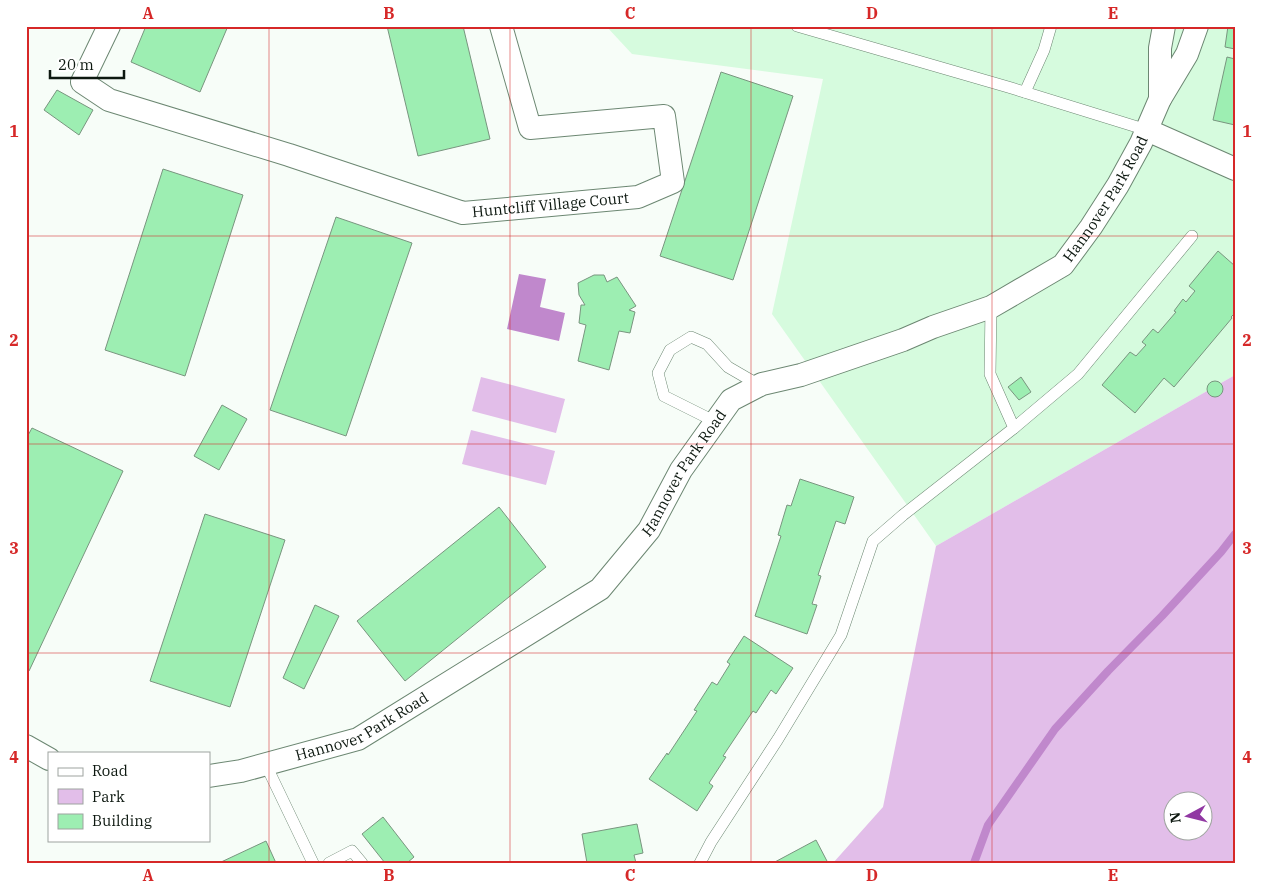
<svg xmlns="http://www.w3.org/2000/svg" width="1261" height="889" font-family="'IBM Plex Serif',serif">
	<style>
		.built { fill: #d6fbde }
		.green { fill: #e2bee9; fill-rule: evenodd }
		.water { fill: #c088cc }
		.lines { fill: none; stroke-linecap: round; stroke-linejoin: round }
		.stream { stroke: #c088cc; stroke-width: 8 }
		.building { fill: #9deeb2; stroke: #79957f }
		.service-casing { stroke: #6c8772; stroke-width: 12 }
		.minor-casing { stroke: #6c8772; stroke-width: 24 }
		.service { stroke: #fff; stroke-width: 11 }
		.minor { stroke: #fff; stroke-width: 22 }
		.grid { fill: none; stroke: #d62828; stroke-width: 1; stroke-opacity: 0.55 }
		.labels { text-anchor: middle; stroke-width: 4; stroke-linejoin: round; paint-order: stroke }
		.street-label { font-size: 15px; fill: #0d1810; stroke: #fff }
		.neatline { fill: none; stroke: #d62828; stroke-width: 2 }
		.grid-label { font-size: 16px; text-anchor: middle; font-weight: bold; fill: #d62828 }
	</style>
	<rect width="100%" height="100%" fill="#f7fdf8"/>
	<path class="built" d="M606,26H1235V375L936,546L772,314L823,79L632,54Z"/>
	<g class="green">
		<path d="M1235,375V863H833L883,807L936,546ZM1174,802H1204V832H1174Z"/>
		<path d="M481,377L565,399L556,433L472,411Z"/>
		<path d="M471,430L555,451L546,485L462,464Z"/>
	</g>
	<path class="water" d="M519,274L546,279L540,307L565,313L559,341L507,329Z"/>
	<g class="lines">
		<path class="stream" d="M974,863L988,825L1055,729L1108,671L1162,616L1221,552L1235,534"/>
	</g>
	<g class="building">
		<path d="M146,26H228L200,92L131,62Z"/>
		<path d="M387,26H463L490,139L418,156Z"/>
		<path d="M1228,26H1235V49L1225,47Z"/>
		<path d="M1227,57L1235,59V125L1213,120Z"/>
		<path d="M721,72L793,96L733,280L660,256Z"/>
		<path d="M57,90L93,110L79,135L44,110Z"/>
		<path d="M163,169L243,195L185,376L105,350Z"/>
		<path d="M336,217L412,243L346,436L270,410Z"/>
		<path d="M1218,251L1235,266V313L1231,317L1232,318L1174,387L1164,378L1135,413L1102,385L1130,352L1136,356L1146,345L1142,342L1153,329L1158,333L1176,312L1174,311L1183,299L1186,302L1195,291L1189,286Z"/>
		<path d="M594,275H604L607,282L617,277L636,306L629,310L635,312L630,333L619,331L609,370L578,361L586,325L579,323L581,305H585L579,295L578,283Z"/>
		<path d="M1021,377L1031,392L1019,400L1008,387Z"/>
		<circle cx="1215" cy="389" r="8"/>
		<path d="M222,405L247,419L219,470L194,456Z"/>
		<path d="M32,428L123,471L29,671L26,669V439Z"/>
		<path d="M800,479L854,497L845,524L836,521L818,575L821,576L812,604L817,605L807,634L755,616L781,536L778,535L787,505L791,506Z"/>
		<path d="M499,507L546,567L405,681L357,621Z"/>
		<path d="M205,514L285,540L230,707L150,681Z"/>
		<path d="M315,605L339,616L304,689L283,678Z"/>
		<path d="M744,636L793,668L776,694L771,690L756,713L753,711L723,756L726,757L709,783L713,786L697,811L649,779L667,753L668,755L697,711L694,710L712,682L717,685L730,664L727,662Z"/>
		<path d="M383,817L414,857L407,863H385L362,834Z"/>
		<path d="M637,824L643,853L634,855L636,863H587L582,834Z"/>
		<path d="M816,840L828,863H773Z"/>
		<path d="M266,841L276,863H219Z"/>
	</g>
	<g class="lines">
		<defs>
			<g id="service">
				<path d="M797,26L1008,87L1147,130"/>
				<path d="M1025,92L1044,50L1051,26"/>
				<path d="M716,422L664,396L658,373L670,350L691,337L707,344L728,367L759,385"/>
				<path d="M1014,428L1078,374L1192,236"/>
				<path d="M266,765L313,863"/>
				<path d="M329,863L352,851L362,863"/>
				<path d="M700,863L711,842L778,739L841,635L873,541L903,515L1014,428L990,374L991,307"/>
			</g>
			<g id="minor">
				<path id="s1" d="M109,26L82,82L109,100L289,155L463,213L638,197L673,182L664,116L530,128L501,26"/>
				<path d="M1160,99V48L1164,26"/>
				<path d="M1147,130L1235,169"/>
				<path d="M26,746L49,759"/>
				<path id="s2" d="M209,776L241,771L358,739L600,589L649,530L681,470L731,400L762,384L801,375L903,340L933,327L991,307L1063,265L1091,227L1118,185L1141,143L1160,99L1187,54L1197,26"/>
			</g>
		</defs>
		<use href="#service" class="service-casing"/>
		<use href="#minor" class="minor-casing"/>
		<use href="#service" class="service"/>
		<use href="#minor" class="minor"/>
	</g>
	<path class="grid" d="M269,26V863M510,26V863M751,26V863M992,26V863M26,236H1235M26,444H1235M26,653H1235"/>
	<g class="labels">
		<g class="street-label">
			<text dy="5" stroke="none"><textPath href="#s2" startOffset="1108">Hannover Park Road</textPath></text>
			<text dy="5" stroke="none"><textPath href="#s1" startOffset="554">Huntcliff Village Court</textPath></text>
			<text dy="5" stroke="none"><textPath href="#s2" startOffset="582">Hannover Park Road</textPath></text>
			<text dy="5" stroke="none"><textPath href="#s2" startOffset="162">Hannover Park Road</textPath></text>
		</g>
	</g>
	<rect width="1261" height="889" fill="none" stroke="#ffffff" stroke-width="55"/>
	<rect x="48" y="752" width="162" height="90" fill="#ffffff" stroke="#9ea39f"/>
	<rect x="58" y="768" width="25" height="8" fill="#ffffff" stroke="#9ea39f"/>
	<text x="92" y="776" font-size="15" fill="#0d1810">Road</text>
	<rect x="58" y="789" width="25" height="15" fill="#e2bee9" stroke="#9ea39f"/>
	<text x="92" y="802" font-size="15" fill="#0d1810">Park</text>
	<rect x="58" y="814" width="25" height="15" fill="#9deeb2" stroke="#9ea39f"/>
	<text x="92" y="826" font-size="15" fill="#0d1810">Building</text>
	<g transform="translate(1188 816) rotate(263)"><circle r="24" fill="#ffffff" stroke="#9ea39f"/>
	<path d="M0-4L9 19L0 12L-9 19Z" fill="#9138a3"/>
	<text y="-8" font-size="14" font-weight="bold" text-anchor="middle" fill="#0d1810">N</text>
	</g>
	<path d="M50 70v8h74v-8" fill="none" stroke="#0d1810" stroke-width="2.5"/>
	<text x="58" y="70" font-size="15" fill="#0d1810" stroke="#ffffff" stroke-width="4" paint-order="stroke">20 m</text>
	<rect x="28" y="28" width="1206" height="834" class="neatline"/>
	<g class="grid-label">
		<text x="148" y="19">A</text>
		<text x="389" y="19">B</text>
		<text x="630" y="19">C</text>
		<text x="872" y="19">D</text>
		<text x="1113" y="19">E</text>
		<text x="14" y="137">1</text>
		<text x="1247" y="137">1</text>
		<text x="14" y="346">2</text>
		<text x="1247" y="346">2</text>
		<text x="14" y="554">3</text>
		<text x="1247" y="554">3</text>
		<text x="14" y="763">4</text>
		<text x="1247" y="763">4</text>
		<text x="148" y="881">A</text>
		<text x="389" y="881">B</text>
		<text x="630" y="881">C</text>
		<text x="872" y="881">D</text>
		<text x="1113" y="881">E</text>
	</g>
</svg>
